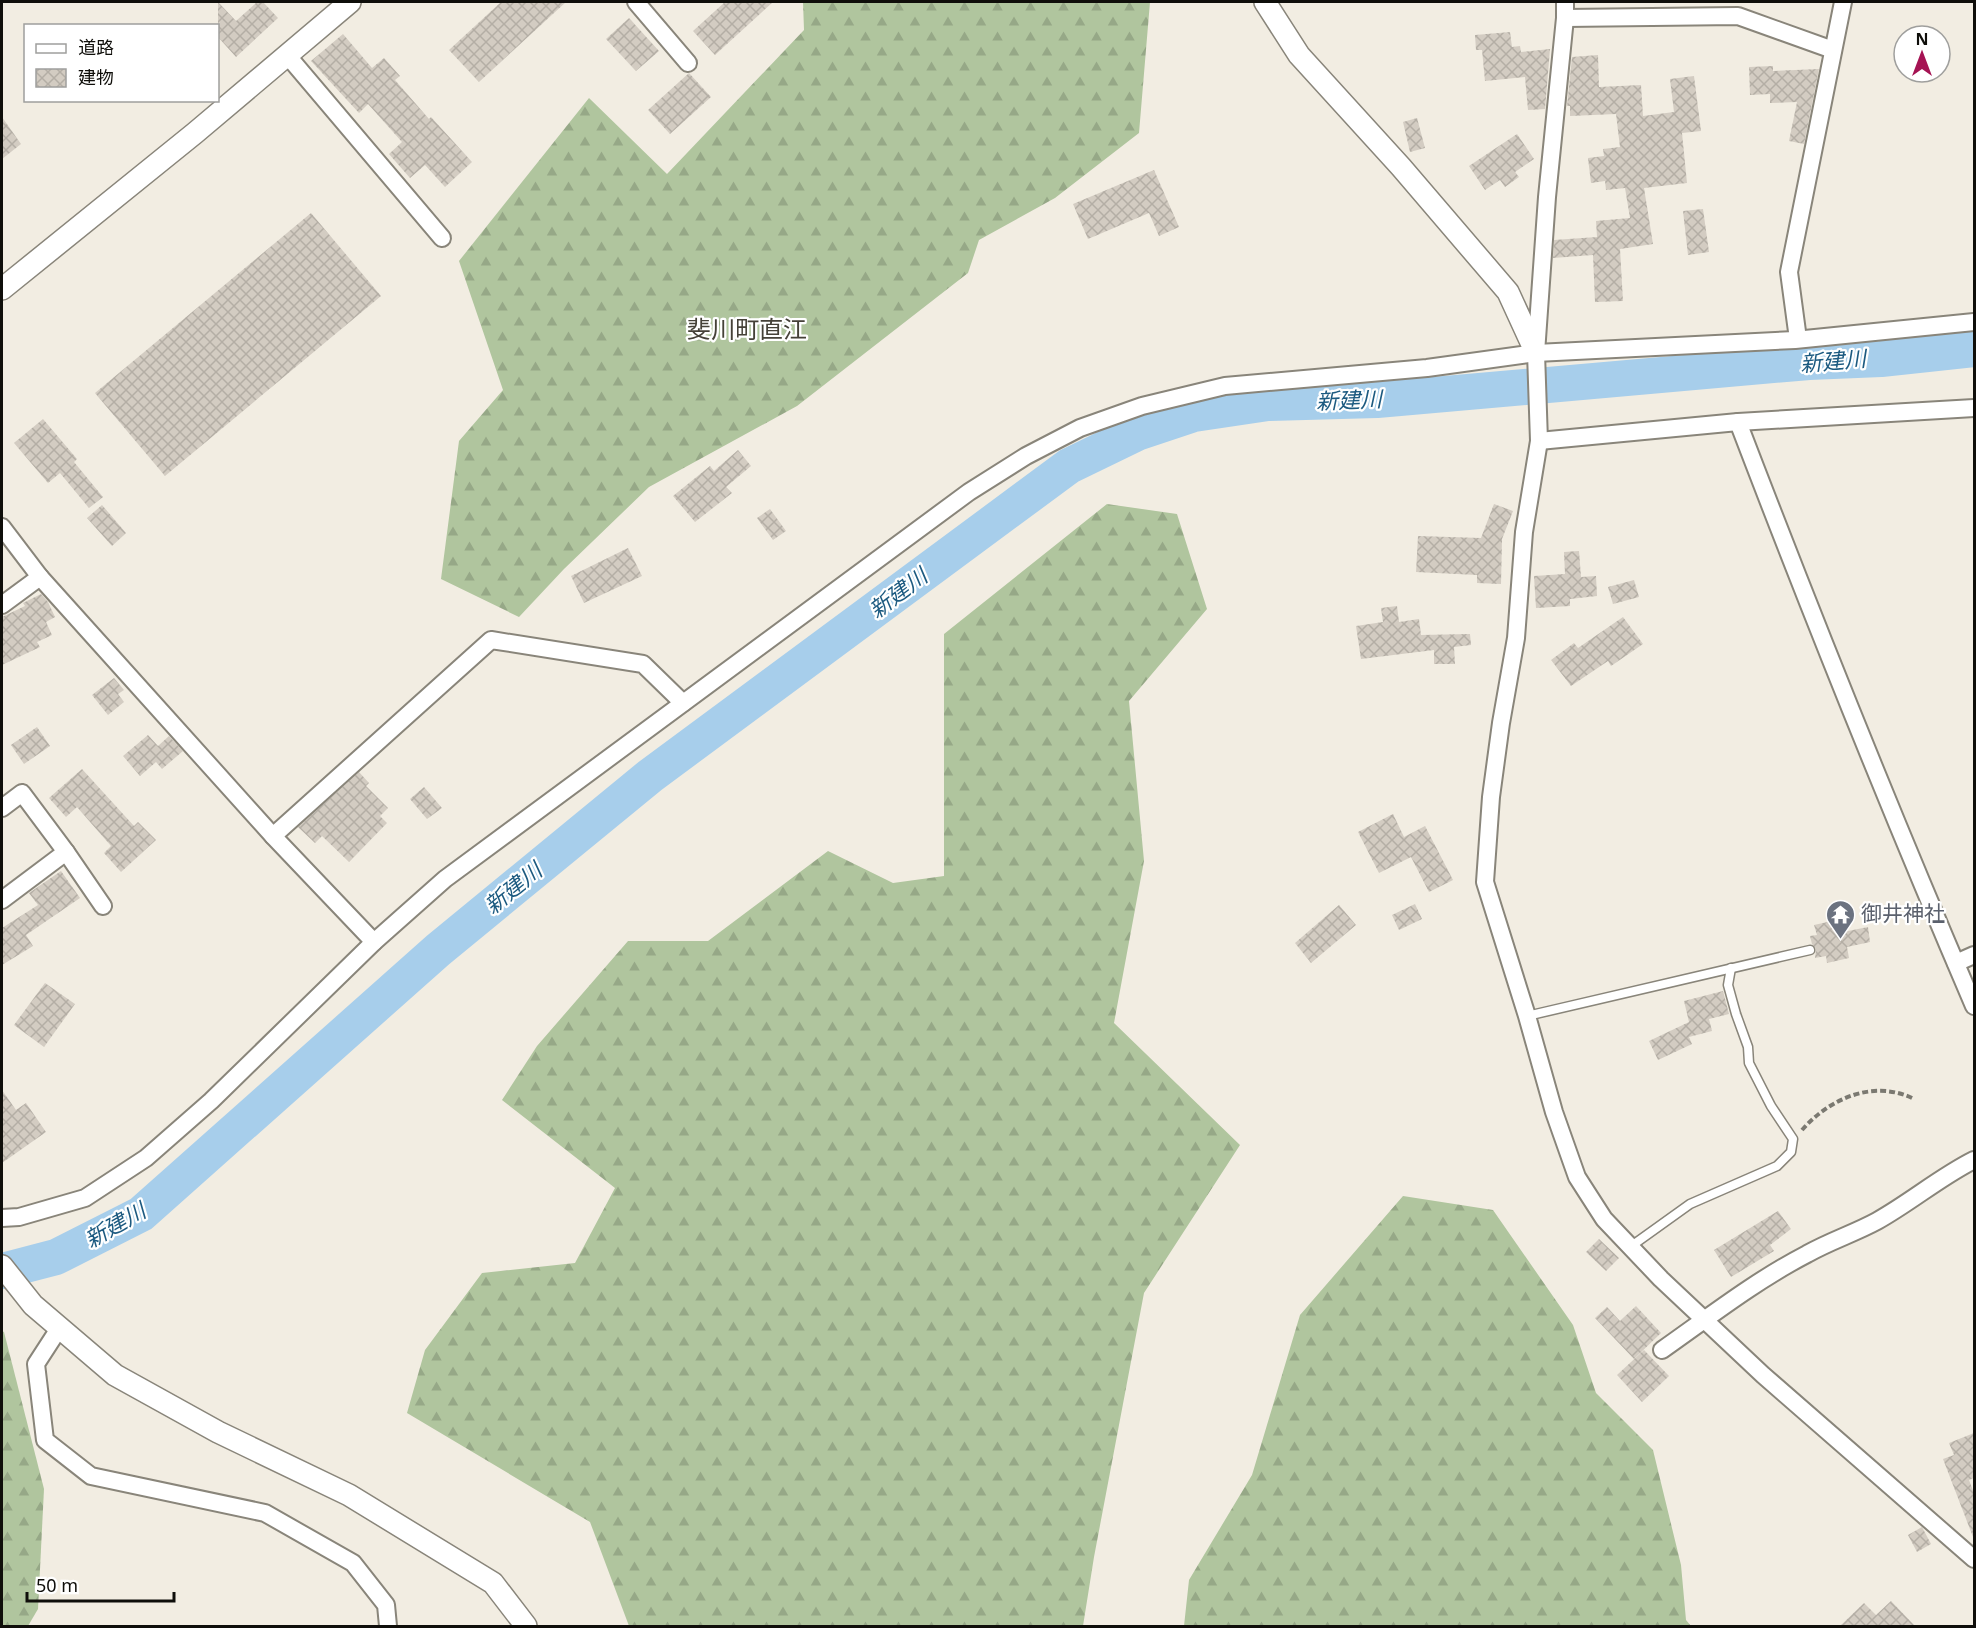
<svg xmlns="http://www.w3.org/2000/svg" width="1976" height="1628" font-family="'Noto Sans','Noto Sans JP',sans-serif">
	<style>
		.forest { fill: url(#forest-firs) }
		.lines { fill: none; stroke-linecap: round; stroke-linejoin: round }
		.river { stroke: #a7ceeb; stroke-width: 36 }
		.building { fill: url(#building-cross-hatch) }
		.service-casing { stroke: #89857a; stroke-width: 11 }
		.minor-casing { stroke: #89857a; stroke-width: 20 }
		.tertiary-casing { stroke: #89857a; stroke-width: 24 }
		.path { stroke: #7b7971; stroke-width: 4; stroke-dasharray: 6 3; stroke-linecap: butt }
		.service { stroke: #fff; stroke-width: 8 }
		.minor { stroke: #fff; stroke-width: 16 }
		.tertiary { stroke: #fff; stroke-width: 21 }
		.labels { text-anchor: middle; stroke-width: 4.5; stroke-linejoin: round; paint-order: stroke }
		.worship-label { font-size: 21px; fill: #5b616d; stroke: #fff; text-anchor: start }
		.water-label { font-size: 22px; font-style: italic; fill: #1c5a80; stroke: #fff }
		.quarter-label { font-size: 24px; fill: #454138; stroke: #fff }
	</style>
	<defs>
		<pattern id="forest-firs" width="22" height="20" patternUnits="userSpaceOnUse" patternTransform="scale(1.5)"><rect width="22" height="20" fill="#b0c59e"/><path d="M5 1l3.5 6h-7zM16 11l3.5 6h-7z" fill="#96a887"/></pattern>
		<pattern id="building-cross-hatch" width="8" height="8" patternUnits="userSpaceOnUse" patternTransform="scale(1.5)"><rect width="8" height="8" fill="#d3ccc2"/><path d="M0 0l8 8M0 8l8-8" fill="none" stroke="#b4aea5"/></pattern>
	</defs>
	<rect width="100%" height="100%" fill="#f2ede2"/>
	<g class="forest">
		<path d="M803,2H1150L1139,133L1055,198L979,240L968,273L797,406L649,487L564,569L519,617L441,579L459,441L503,390L459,261L589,98L667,174L804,30Z"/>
		<path d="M1107,504L1177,514L1207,609L1129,701L1144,861L1114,1023L1240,1145L1144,1293L1094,1557L1083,1626H629L590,1522L407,1413L425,1350L482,1273L575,1263L615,1188L502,1100L537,1046L628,941H708L828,851L893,883L944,876V634Z"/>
		<path d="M1403,1196L1493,1210L1573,1325L1596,1393L1653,1450L1681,1565L1686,1620L1691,1626H1184L1189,1580L1252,1475L1300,1315Z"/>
		<path d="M2,1331L4,1332L44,1489L38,1609L28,1626H2Z"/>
	</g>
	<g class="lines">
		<path class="river" d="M2,1271L56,1257L141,1214L438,950L650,776L1069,466L1137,433L1194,414L1268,403L1377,400L1809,362L1881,359L1974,349"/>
	</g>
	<g class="building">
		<path d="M218,2L236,21L257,2H263L278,18L236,57L218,37Z"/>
		<path d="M501,2H566L479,82L449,50Z"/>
		<path d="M725,2H773L715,55L693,31Z"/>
		<path d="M629,18L659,51L636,71L606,39Z"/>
		<path d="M1510,32L1512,47L1520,46L1521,52L1550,49L1545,109L1528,110L1525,77L1485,81L1482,50H1476L1475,35Z"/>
		<path d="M343,34L372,68L384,58L400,76L395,80L429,119L431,117L472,162L445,187L425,165L410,178L389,154L402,142L368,104L359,113L311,61Z"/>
		<path d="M1598,55L1599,87L1641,85L1643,116L1674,112L1670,79L1694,76L1701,131L1682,133L1687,183L1644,188L1653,244L1620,249L1623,301L1595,302L1593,255L1553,258L1554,240L1597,237L1596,221L1630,218L1625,188L1606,190L1605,181L1591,183L1588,158L1604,156L1603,149L1620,147L1616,114L1570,116V106H1567L1572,57Z"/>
		<path d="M1773,66V71L1819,69L1804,144L1789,141L1797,102L1770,103V94L1750,95L1749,67Z"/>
		<path d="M689,73L711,97L670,134L648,110Z"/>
		<path d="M2,117L21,144L2,159Z"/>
		<path d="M1417,118L1425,148L1410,152L1403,122Z"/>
		<path d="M1517,134L1534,159L1515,172L1519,177L1505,187L1500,180L1485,190L1469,166Z"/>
		<path d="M1154,170L1179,227L1159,236L1149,213L1088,239L1073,204Z"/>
		<path d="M1703,209L1709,252L1688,255L1683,211Z"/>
		<path d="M311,213L381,296L165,476L95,393Z"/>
		<path d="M43,419L77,459L74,462L103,497L89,508L60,473L48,483L14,443Z"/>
		<path d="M738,450L751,466L726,487L732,493L695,522L673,496L710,466L714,471Z"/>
		<path d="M1494,504L1513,511L1502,539L1501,584L1477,583V575L1416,572L1418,536L1481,538Z"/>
		<path d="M102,505L126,533L112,546L87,518Z"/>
		<path d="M770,509L786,531L773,540L757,518Z"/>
		<path d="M628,548L642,576L584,603L571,576Z"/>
		<path d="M1579,551L1581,577L1596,576L1597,596L1570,599V606L1536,608L1534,576L1565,574L1564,552Z"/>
		<path d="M1634,580L1639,597L1613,604L1608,587Z"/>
		<path d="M41,594L48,602L55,617L46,622L52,635L37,642L40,647L2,665V617L25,606L23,603Z"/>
		<path d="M1397,606L1399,622L1419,619L1421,635L1470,634L1471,645L1454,647L1455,664H1434V650L1361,659L1356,626L1383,622L1381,608Z"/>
		<path d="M1623,617L1643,644L1611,666L1608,661L1571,686L1551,660L1574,643L1578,648Z"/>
		<path d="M114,678L124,690L118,694L124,702L108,715L92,695Z"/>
		<path d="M37,727L50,746L24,764L11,745Z"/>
		<path d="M148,735L158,746L169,736L183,751L162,769L156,762L140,776L123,756Z"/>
		<path d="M82,769L134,826L138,822L156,840L121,872L104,853L111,846L77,807L66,817L49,798Z"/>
		<path d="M359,772L369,783L366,786L388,808L380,816L387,823L349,862L322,836L315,843L298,827Z"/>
		<path d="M424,787L442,808L427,819L410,799Z"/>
		<path d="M1393,814L1404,837L1425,826L1453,880L1429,892L1411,857L1379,873L1358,832Z"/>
		<path d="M61,871L80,898L26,935L33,946L2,965V928L38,905L29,893Z"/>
		<path d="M1415,904L1422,919L1399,930L1392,915Z"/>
		<path d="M1339,905L1356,925L1311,963L1295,943Z"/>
		<path d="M1841,919L1843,932L1868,927L1870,942L1847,947L1849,958L1827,963L1826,956L1815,958L1816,949L1812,944L1810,936L1817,935L1814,925Z"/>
		<path d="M45,983L75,1004L44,1047L14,1025Z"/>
		<path d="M1723,991L1729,1014L1709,1019L1712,1031L1689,1037L1692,1044L1658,1060L1649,1041L1689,1022L1684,1001Z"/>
		<path d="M2,1090L16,1110L26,1103L46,1132L2,1163Z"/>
		<path d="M1778,1211L1791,1229L1770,1245L1774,1251L1731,1277L1714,1250Z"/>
		<path d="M1599,1239L1619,1258L1606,1271L1586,1252Z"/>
		<path d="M1636,1306L1661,1333L1634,1359L1595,1318L1607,1307L1620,1321Z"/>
		<path d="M1644,1350L1669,1376L1642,1402L1617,1375Z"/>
		<path d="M1974,1433V1478L1969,1480L1974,1493L1973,1537L1943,1459L1954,1455L1949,1443Z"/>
		<path d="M1922,1527L1931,1544L1917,1552L1908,1535Z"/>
		<path d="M1891,1601L1915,1626H1840L1864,1603L1876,1615Z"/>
	</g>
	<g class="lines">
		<defs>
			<g id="service">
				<path d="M1527,1016L1810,950"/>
				<path d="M1630,1247L1690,1204L1777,1166L1791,1152L1793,1139L1771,1106L1749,1063L1748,1047L1736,1014L1728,985L1731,968"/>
			</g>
			<g id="minor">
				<path d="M636,2L688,63"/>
				<path d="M1565,2V18L1547,197L1536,353L1539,441L1524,532L1516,638L1501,723L1491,797L1485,882L1527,1016L1554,1112L1577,1177L1604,1219L1661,1279L1763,1375L1974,1559"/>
				<path d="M1565,18L1738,16L1833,50"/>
				<path d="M287,55L442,238"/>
				<path d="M1798,339L1789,272L1843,2"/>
				<path d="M1738,422C1813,618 1891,813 1974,1006"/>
				<path d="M1539,441L1738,422L1974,408"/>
				<path d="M2,527L40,577L273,836L374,942"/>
				<path d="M2,605L40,577"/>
				<path d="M2,808L22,793L66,852L103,906"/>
				<path d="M273,836L491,640L643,664L683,703"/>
				<path d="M2,900L66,852"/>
				<path d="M1956,963L1974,955"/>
				<path d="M2,1218L19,1217L85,1198L146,1158L211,1101L374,942L445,879L969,492L1026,456L1080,428L1142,406L1225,386L1427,368L1536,353L1795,340L1974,322"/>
				<path d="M60,1327L36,1364L45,1440L91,1476L265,1513L353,1563L386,1605L388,1626"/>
				<path d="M1662,1350C1709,1317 1755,1281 1807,1254C1830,1241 1855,1233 1877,1221C1911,1202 1940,1177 1974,1160"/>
			</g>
			<g id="tertiary">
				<path d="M1265,2L1299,55L1401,167L1508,292L1536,353"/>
				<path d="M2,289L195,133L350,2"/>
				<path d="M2,1266L33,1305L115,1375L218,1432L349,1495L493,1583L526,1626"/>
			</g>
		</defs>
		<use href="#service" class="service-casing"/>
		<use href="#minor" class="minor-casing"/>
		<use href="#tertiary" class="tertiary-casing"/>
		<path class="path" d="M1802,1130C1830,1098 1874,1079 1914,1099"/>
		<use href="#service" class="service"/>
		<use href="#minor" class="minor"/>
		<use href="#tertiary" class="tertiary"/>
	</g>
	<defs>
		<symbol id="temple-pin" viewBox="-11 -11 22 30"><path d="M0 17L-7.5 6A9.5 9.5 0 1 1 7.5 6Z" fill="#6b7280" stroke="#fff"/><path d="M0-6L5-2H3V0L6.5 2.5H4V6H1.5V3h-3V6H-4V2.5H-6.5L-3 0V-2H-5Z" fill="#fff"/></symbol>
	</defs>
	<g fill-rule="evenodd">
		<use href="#temple-pin" x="1824" y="898" width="33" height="45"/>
	</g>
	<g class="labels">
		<g class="worship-label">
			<text x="1861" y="921">御井神社</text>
		</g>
		<g class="water-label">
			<text transform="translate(1833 361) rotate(-5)" y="8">新建川</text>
			<text transform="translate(1349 400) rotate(-2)" y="8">新建川</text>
			<text transform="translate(898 593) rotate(-37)" y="8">新建川</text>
			<text transform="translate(513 888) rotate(-39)" y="8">新建川</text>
			<text transform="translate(115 1225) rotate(-30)" y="8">新建川</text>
		</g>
		<g class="quarter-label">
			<text x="747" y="338">斐川町直江</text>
		</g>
	</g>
	<rect width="1976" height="1628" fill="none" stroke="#0f0e0a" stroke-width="6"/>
	<rect x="24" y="24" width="195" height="78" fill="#ffffff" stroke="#9f9f9d" stroke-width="1.5"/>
	<rect x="36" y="44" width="30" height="9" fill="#ffffff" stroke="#9f9f9d" stroke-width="1.5"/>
	<text x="78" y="54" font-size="18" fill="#0f0e0a">道路</text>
	<rect x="36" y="69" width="30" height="18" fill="url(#building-cross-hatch)" stroke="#9f9f9d" stroke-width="1.5"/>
	<text x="78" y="84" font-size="18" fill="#0f0e0a">建物</text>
	<g transform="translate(1922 54)"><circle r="28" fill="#ffffff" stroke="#9f9f9d" stroke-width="1.5"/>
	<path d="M0-4.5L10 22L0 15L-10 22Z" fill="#a51353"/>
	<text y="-9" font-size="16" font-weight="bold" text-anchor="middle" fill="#0f0e0a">N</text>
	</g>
	<path d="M27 1592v9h147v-9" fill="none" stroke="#0f0e0a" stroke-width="3"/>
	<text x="36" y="1592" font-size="18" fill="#0f0e0a" stroke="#ffffff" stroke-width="4.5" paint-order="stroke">50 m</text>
</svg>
